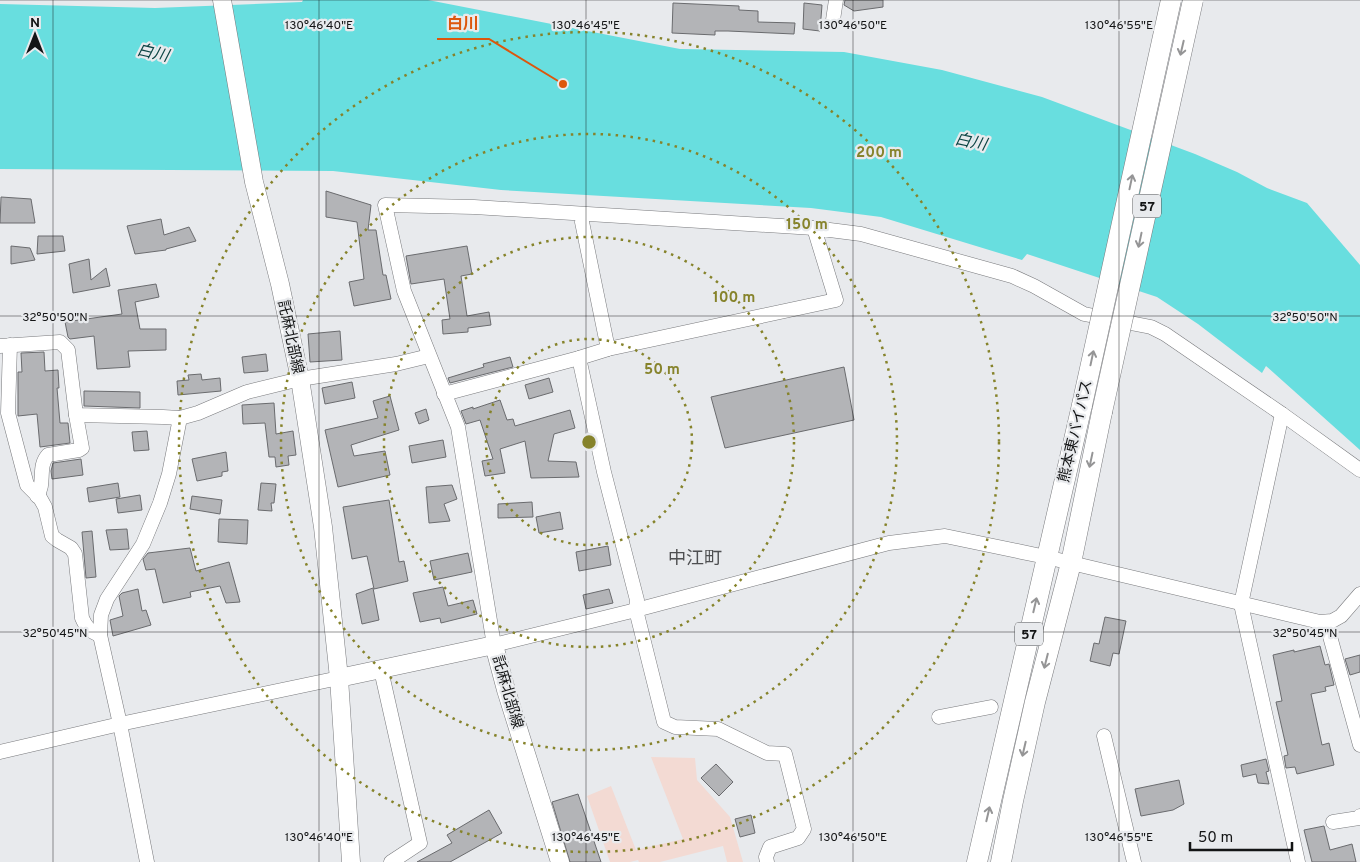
<svg xmlns="http://www.w3.org/2000/svg" width="1360" height="862" font-family="Overpass,'Noto Sans JP',sans-serif">
	<style>
		.industrial { fill: #f3dad3 }
		.water { fill: #68dedf }
		.building { fill: #b3b4b7; stroke: #6a6b6e }
		.lines { fill: none; stroke-linecap: round; stroke-linejoin: round }
		.minor-casing { stroke: #797a7d; stroke-width: 15 }
		.major-casing { stroke: #797a7d; stroke-width: 19 }
		.highway-casing { stroke: #797a7d; stroke-width: 21 }
		.minor { stroke: #fff; stroke-width: 14 }
		.major { stroke: #fff; stroke-width: 18 }
		.highway { stroke: #fff; stroke-width: 20 }
		.highway-bridge-casing { stroke: #797a7d; stroke-width: 21; stroke-linecap: butt }
		.highway-bridge { stroke: #fff; stroke-width: 20 }
		.oneway { stroke: #959596 }
		.ticks { fill: none; stroke: #131415; stroke-width: 1; stroke-opacity: 0.45 }
		.ring { fill: none; stroke: #86832b; stroke-width: 2.5; stroke-dasharray: 2.5 5 }
		.labels { text-anchor: middle; stroke-width: 4.5; stroke-linejoin: round; paint-order: stroke }
		.shield { fill: #e8eaed; stroke: #535456; stroke-width: 1 }
		.shield-label { font-size: 14px; font-weight: bold; fill: #131415 }
		.street-label { font-size: 15px; fill: #131415; stroke: #e8eaed }
		.water-label { font-size: 16px; font-style: italic; fill: #0d4545; stroke: #e8eaed }
		.quarter-label { font-size: 18px; fill: #4e4f51; stroke: #e8eaed }
		.ticks-label { font-size: 12px; text-anchor: middle; fill: #131415; stroke: #e8eaed; stroke-width: 4.5; stroke-linejoin: round; paint-order: stroke }
		.centre { fill: #86832b; stroke: #e8eaed; stroke-width: 2.5 }
		.ring-label { font-size: 15px; text-anchor: middle; font-weight: bold; fill: #86832b; stroke: #e8eaed; stroke-width: 4.5; stroke-linejoin: round; paint-order: stroke }
		.leader { fill: none; stroke: #dd560c; stroke-width: 2 }
		.callout-dot { fill: #dd560c; stroke: #e8eaed; stroke-width: 2 }
		.callout-label { font-size: 16px; text-anchor: middle; font-weight: bold; fill: #dd560c; stroke: #e8eaed; stroke-width: 4.5; stroke-linejoin: round; paint-order: stroke }
	</style>
	<rect width="100%" height="100%" fill="#e8eaed"/>
	<path class="industrial" d="M651,757L695,758L697,780L730,817L743,862H727L723,846L660,862H639L638,860L630,862H610L587,796L611,786L636,850L683,839Z"/>
	<path class="water" d="M303,0H428L680,49L844,52L942,70L1042,97L1195,154L1237,172L1267,188L1307,203L1360,265V450L1266,366L1262,373L1198,324L1157,297L1027,254L1022,260L881,217L811,208L501,190L333,171L0,169V4L155,8L302,2Z"/>
	<g class="building">
		<path d="M845,0H883V7L854,11L844,5Z"/>
		<path d="M673,3L739,6V10L758,11V22L795,23L794,34L728,31H715V35L672,33Z"/>
		<path d="M804,3L822,5L820,31L803,29Z"/>
		<path d="M326,191L371,205L368,230H376L383,275H386L391,299L354,306L349,282L364,279L357,222L326,217Z"/>
		<path d="M1,197L31,199L35,223H0Z"/>
		<path d="M161,219L164,235L189,227L196,241L166,249V250L135,254L127,226Z"/>
		<path d="M38,236H63L65,251L37,254Z"/>
		<path d="M11,246L30,248L35,260L11,264Z"/>
		<path d="M467,246L472,274L461,276L467,316L489,312L491,325L468,328V332L443,334L442,320L450,319L444,279L411,284L406,256Z"/>
		<path d="M89,259L91,280L106,268L110,286L73,293L69,264Z"/>
		<path d="M156,284L159,297L135,302L140,329H166V350L128,351L130,367L97,369L94,336L70,339L68,337L65,322L122,314L118,290Z"/>
		<path d="M340,331L342,360L310,362L308,334Z"/>
		<path d="M44,352L45,371L58,370L59,388H57L60,423H68L70,443L40,447L37,414L18,416V372H22L21,353Z"/>
		<path d="M266,354L268,371L244,373L242,357Z"/>
		<path d="M510,357L513,367L450,383L448,378L484,367L483,364Z"/>
		<path d="M844,367L854,420L725,448L711,397Z"/>
		<path d="M201,374L202,380L220,378L221,391L178,395L177,381L189,380L188,375Z"/>
		<path d="M549,378L553,392L529,399L525,385Z"/>
		<path d="M352,382L355,398L325,404L322,388Z"/>
		<path d="M84,391L140,392V408L84,406Z"/>
		<path d="M390,396L399,430L351,445L354,456L385,451L390,475L338,487L325,430L378,418L373,401Z"/>
		<path d="M500,400L507,420L513,419L515,426L570,410L575,428L554,434L548,461L576,462L579,477L531,478L525,441L500,449L505,473L485,476L482,461L493,459L480,420L466,424L461,411L473,407V409Z"/>
		<path d="M274,403L276,434L293,431L296,455L288,456L289,465L276,467L275,457H269L265,423L243,424L242,405Z"/>
		<path d="M426,409L429,420L419,424L415,413Z"/>
		<path d="M147,431L149,450L134,451L132,432Z"/>
		<path d="M443,440L446,457L412,463L409,446Z"/>
		<path d="M226,452L228,471L222,472V476L197,481L192,459Z"/>
		<path d="M81,459L83,475L52,479L51,471L53,463Z"/>
		<path d="M118,483L120,497L89,502L87,488Z"/>
		<path d="M261,483L276,484L274,503H271L272,511L258,510Z"/>
		<path d="M452,485L457,499L444,504L450,521L429,523L426,487Z"/>
		<path d="M140,495L142,510L118,513L116,499Z"/>
		<path d="M192,496L222,500L220,514L190,509Z"/>
		<path d="M389,500L399,562L404,561L408,581L374,589L367,556L352,559L343,507Z"/>
		<path d="M532,502L533,517L498,518V504Z"/>
		<path d="M560,512L563,529L539,533L536,517Z"/>
		<path d="M219,519L248,520L247,544L218,542Z"/>
		<path d="M127,529L129,549L110,550L106,530Z"/>
		<path d="M92,531L96,577L86,578L82,532Z"/>
		<path d="M608,546L611,565L579,571L576,552Z"/>
		<path d="M190,548L196,571L229,562L240,602L226,603L220,586L190,592L191,597L163,603L155,569L146,570L143,559L148,553Z"/>
		<path d="M468,553L472,572L434,580L430,561Z"/>
		<path d="M443,587L448,606L473,600L477,614L441,623L440,618L420,622L413,593Z"/>
		<path d="M373,588L379,620L362,624L356,594Z"/>
		<path d="M138,589L142,611L146,610L151,625L113,636L110,620L123,616L119,596L122,593Z"/>
		<path d="M609,589L613,603L586,609L583,595Z"/>
		<path d="M1105,617L1126,621L1119,654L1113,653L1110,666L1090,661L1094,643L1099,644Z"/>
		<path d="M1320,646L1325,665L1329,664L1334,685L1325,687L1326,691L1311,694L1322,745L1329,743L1334,765L1297,774L1295,767L1286,768L1284,756L1288,755L1276,702L1282,701L1273,655L1294,650V652Z"/>
		<path d="M1360,655V672L1350,675L1345,659Z"/>
		<path d="M1266,759L1269,771L1266,772L1269,784L1258,783L1256,774L1243,777L1241,765Z"/>
		<path d="M716,764L733,782L719,796L701,778Z"/>
		<path d="M1179,780L1184,804L1173,810L1141,816L1135,789Z"/>
		<path d="M578,794L601,862H570L552,802Z"/>
		<path d="M489,810L502,833L450,862H417L452,843L447,835Z"/>
		<path d="M751,815L755,833L740,837L735,819Z"/>
		<path d="M1324,826L1330,850L1352,844L1356,862H1312L1304,830Z"/>
	</g>
	<g class="lines">
		<defs>
			<g id="minor">
				<path d="M833,20L836,0"/>
				<path d="M582,222L608,349"/>
				<path d="M814,228L474,207L385,205L404,291L458,427L494,645L636,610L889,543L945,536L1046,557L1320,622L1332,621L1341,616L1360,594"/>
				<path d="M10,345L8,413L27,485L40,498L45,507L52,536L57,540L71,548L75,554L82,618C86,627 90,632 100,635"/>
				<path d="M0,346L60,342L68,350L76,415L163,417L180,418L198,413L247,392L300,379L396,364L429,356"/>
				<path d="M579,358L604,472L637,600L636,610L664,722L675,727L718,729L767,753L785,754L804,829L798,838L770,847L766,857L767,862"/>
				<path d="M444,394L579,358L608,349L836,300L814,228L861,234L1012,276L1034,286L1084,314L1151,327L1165,334L1282,414L1360,470"/>
				<path d="M1282,414L1241,604L1298,862"/>
				<path d="M37,496C46,483 37,467 48,455L79,450L82,448L76,415"/>
				<path d="M1326,622L1360,745"/>
				<path d="M381,670L420,843L391,862"/>
				<path d="M939,717L991,707"/>
				<path d="M1104,736L1134,862"/>
				<path d="M0,752L120,724L339,678"/>
				<path d="M1333,822L1359,818L1360,816"/>
				<path d="M147,862L120,724L100,635L101,615L107,599L143,544L160,503L169,474L180,418"/>
			</g>
			<g id="major">
				<path d="M222,0L254,182L280,284L300,379L323,527L339,678L351,862"/>
				<path d="M339,678L494,645L506,690L560,862"/>
			</g>
			<g id="highway">
				<path d="M977,862L1082,405"/>
				<path d="M1001,862L1013,801L1035,702L1071,563L1102,412"/>
			</g>
		</defs>
		<use href="#minor" class="minor-casing"/>
		<use href="#major" class="major-casing"/>
		<use href="#highway" class="highway-casing"/>
		<use href="#minor" class="minor"/>
		<use href="#major" class="major"/>
		<use href="#highway" class="highway"/>
		<defs>
			<g id="highway-bridge">
				<path d="M1082,405L1171,0"/>
				<path d="M1102,412L1193,0"/>
			</g>
		</defs>
		<use href="#highway-bridge" class="highway-bridge-casing"/>
		<use href="#highway-bridge" class="highway-bridge"/>
	</g>
	<defs><path id="oneway-shaft" d="M-6 0H5M1.5-3L5.5 0L1.5 3" fill="none" stroke-width="1.6" stroke-linecap="round" stroke-linejoin="round" transform="scale(1.25)"/></defs>
	<g class="oneway">
		<use href="#oneway-shaft" transform="translate(1182 48) rotate(103)"/>
		<use href="#oneway-shaft" transform="translate(1131 182) rotate(-78)"/>
		<use href="#oneway-shaft" transform="translate(1140 240) rotate(102)"/>
		<use href="#oneway-shaft" transform="translate(1092 358) rotate(-78)"/>
		<use href="#oneway-shaft" transform="translate(1091 460) rotate(102)"/>
		<use href="#oneway-shaft" transform="translate(1035 605) rotate(-77)"/>
		<use href="#oneway-shaft" transform="translate(1046 661) rotate(104)"/>
		<use href="#oneway-shaft" transform="translate(1024 749) rotate(103)"/>
		<use href="#oneway-shaft" transform="translate(988 814) rotate(-77)"/>
	</g>
	<path class="ticks" d="M0,0H1360M53,0V862M319,0V862M586,0V862M853,0V862M1119,0V862M0,316H1360M0,632H1360"/>
	<g class="ring">
		<circle cx="589" cy="442" r="103"/>
		<circle cx="589" cy="442" r="205"/>
		<circle cx="589" cy="442" r="308"/>
		<circle cx="589" cy="442" r="410"/>
	</g>
	<g class="labels">
		<g class="shield">
			<rect x="1133" y="194.5" width="28" height="23" rx="4"/>
			<rect x="1015" y="622.5" width="28" height="23" rx="4"/>
		</g>
		<g class="shield-label">
			<text x="1147" y="211">57</text>
			<text x="1029" y="639">57</text>
		</g>
		<g class="street-label">
			<text transform="translate(291 337) rotate(78)" y="5">託麻北部線</text>
			<text transform="translate(1075 431) rotate(-77)" y="5">熊本東バイパス</text>
			<text transform="translate(508 692) rotate(74)" y="5">託麻北部線</text>
		</g>
		<g class="water-label">
			<text transform="translate(153 52) rotate(13)" y="6">白川</text>
			<text transform="translate(971 141) rotate(12)" y="6">白川</text>
		</g>
		<g class="quarter-label">
			<text x="695" y="564">中江町</text>
		</g>
	</g>
	<g class="ticks-label">
		<text x="319" y="29">130°46'40"E</text>
		<text x="586" y="29">130°46'45"E</text>
		<text x="853" y="29">130°46'50"E</text>
		<text x="1119" y="29">130°46'55"E</text>
		<text x="55" y="321">32°50'50"N</text>
		<text x="1305" y="321">32°50'50"N</text>
		<text x="55" y="637">32°50'45"N</text>
		<text x="1305" y="637">32°50'45"N</text>
		<text x="319" y="841">130°46'40"E</text>
		<text x="586" y="841">130°46'45"E</text>
		<text x="853" y="841">130°46'50"E</text>
		<text x="1119" y="841">130°46'55"E</text>
	</g>
	<circle cx="589" cy="442" r="8" class="centre"/>
	<g class="ring-label">
		<text x="879" y="157">200 m</text>
		<text x="807" y="229">150 m</text>
		<text x="734" y="302">100 m</text>
		<text x="662" y="374">50 m</text>
	</g>
	<path class="leader" d="M563 84L489 39H437"/>
	<circle class="callout-dot" cx="563" cy="84" r="5"/>
	<g class="callout-label">
		<text x="463" y="29">白川</text>
	</g>
	<g transform="translate(35 35)" stroke="#e8eaed" stroke-width="4" paint-order="stroke">
	<path d="M0-4L9 19L0 12L-9 19Z" fill="#131415"/>
	<text y="-8" font-size="14" font-weight="bold" text-anchor="middle" fill="#131415">N</text>
	</g>
	<path d="M1190 842v8h102v-8" fill="none" stroke="#131415" stroke-width="2.5"/>
	<text x="1198" y="842" font-size="15" fill="#131415" stroke="#e8eaed" stroke-width="4" paint-order="stroke">50 m</text>
</svg>
